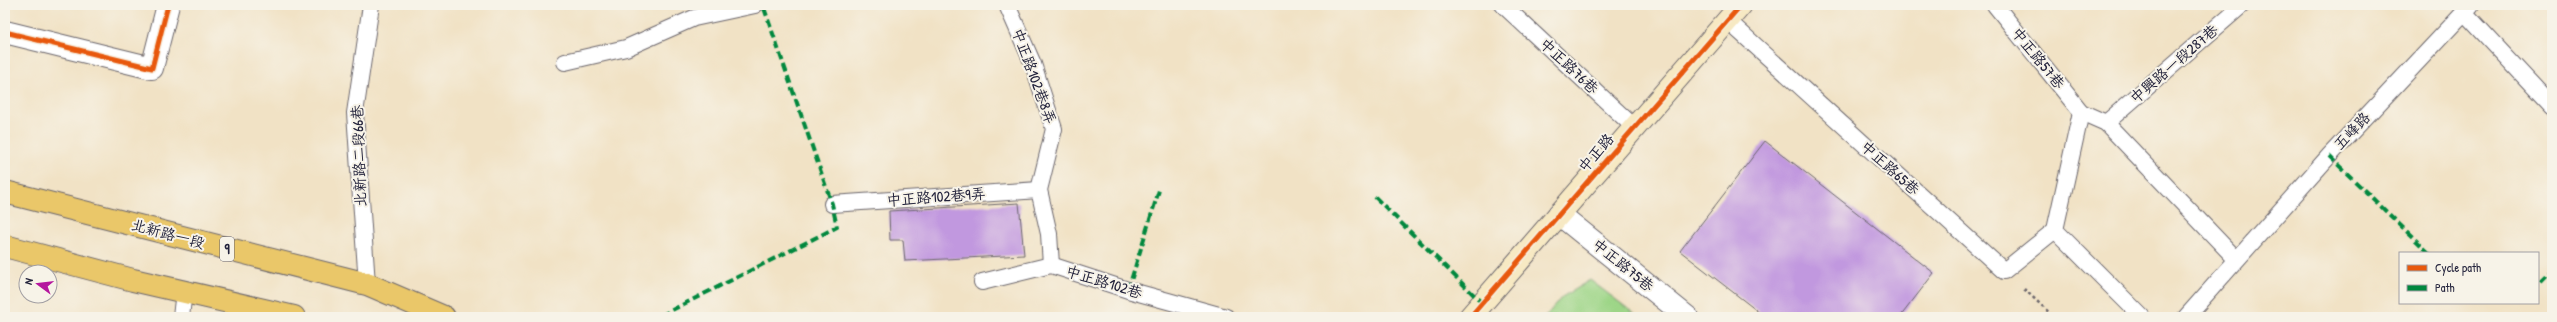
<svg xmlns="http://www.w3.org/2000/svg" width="2557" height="322" font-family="'Patrick Hand','LXGW WenKai TC',sans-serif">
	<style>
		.green { fill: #9dd587; stroke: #607c61 }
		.building { fill: #c198df }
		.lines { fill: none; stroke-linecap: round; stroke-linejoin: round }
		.lane-casing { stroke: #6a656b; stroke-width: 18 }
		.street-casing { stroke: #6a656b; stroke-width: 24 }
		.secondary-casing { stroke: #6a656b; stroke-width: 24 }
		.primary-casing { stroke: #6a656b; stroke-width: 24 }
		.path { stroke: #6a656b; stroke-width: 2.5; stroke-dasharray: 3 3; stroke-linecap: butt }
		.lane { stroke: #fff; stroke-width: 16 }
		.street { stroke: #fff; stroke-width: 22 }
		.secondary { stroke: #f7e9c3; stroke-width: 22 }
		.primary { stroke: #eac769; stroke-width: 22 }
		.quiet { stroke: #00873e; stroke-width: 4; stroke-dasharray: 8 4; stroke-linecap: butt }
		.cycleway-casing { stroke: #f7f3e8; stroke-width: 8 }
		.cycleway { stroke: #e8590c; stroke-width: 5 }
		.labels { text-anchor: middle; stroke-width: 4; stroke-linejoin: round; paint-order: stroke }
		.shield { fill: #f7f3e8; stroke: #62616f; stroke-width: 1 }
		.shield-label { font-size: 14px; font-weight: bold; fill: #22223b }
		.street-label { font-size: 15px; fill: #22223b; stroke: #f7f3e8 }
	</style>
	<rect width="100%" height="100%" fill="#f7f3e8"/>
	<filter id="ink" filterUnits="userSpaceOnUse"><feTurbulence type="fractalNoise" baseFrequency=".025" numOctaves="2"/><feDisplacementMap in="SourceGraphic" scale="8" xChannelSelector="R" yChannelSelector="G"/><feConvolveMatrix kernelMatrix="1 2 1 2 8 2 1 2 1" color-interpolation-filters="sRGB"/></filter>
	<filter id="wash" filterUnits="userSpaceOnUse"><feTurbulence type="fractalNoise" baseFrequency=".012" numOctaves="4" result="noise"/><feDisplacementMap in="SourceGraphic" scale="16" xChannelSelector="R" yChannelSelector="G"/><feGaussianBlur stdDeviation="0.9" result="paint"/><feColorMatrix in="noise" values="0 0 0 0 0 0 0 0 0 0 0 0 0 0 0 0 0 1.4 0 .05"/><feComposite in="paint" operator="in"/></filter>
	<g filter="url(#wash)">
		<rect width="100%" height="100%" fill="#f1e2c5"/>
		<path class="green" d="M1590,280L1639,317H1545L1562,297Z"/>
		<g id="blocks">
			<g class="building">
				<path d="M1765,141L1934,273L1900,317H1765L1680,251Z"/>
				<path d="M1019,203L1024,255L905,261L903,240H890L889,211Z"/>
			</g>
		</g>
	</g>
	<g filter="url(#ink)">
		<use href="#blocks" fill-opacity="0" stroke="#6a656b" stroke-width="1"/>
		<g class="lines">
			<defs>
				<g id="lane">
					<path d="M1007,5L1033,64L1054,129L1039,190L1049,234L1051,265"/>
					<path d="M1503,5L1634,127"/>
					<path d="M1995,5L2081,112L2106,123L2236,259"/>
					<path d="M2464,12L2552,106"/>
					<path d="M1727,20L2004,271L2055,230"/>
					<path d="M565,62L626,48L694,18L755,5"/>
					<path d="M2081,112L2055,230L2142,317"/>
					<path d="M2106,123L2242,5"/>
					<path d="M832,204L1039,190"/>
					<path d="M982,282L1051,265L1128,290L1226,317"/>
					<path d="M367,284L355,113L371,5"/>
					<path d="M181,317L184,291"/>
					<path d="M2186,317L2329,156L2471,5"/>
				</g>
				<g id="street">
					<path d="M5,32L152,68L168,5"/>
					<path d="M1559,214L1687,317"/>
				</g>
				<path id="secondary" d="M1470,317L1741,5"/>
				<g id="primary">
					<path d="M5,192L367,284L444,317"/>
					<path d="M5,246L133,280L294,317"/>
				</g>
			</defs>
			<use href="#lane" class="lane-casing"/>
			<use href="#street" class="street-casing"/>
			<use href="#secondary" class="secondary-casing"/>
			<use href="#primary" class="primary-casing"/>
			<path class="path" d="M2024,289L2054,317"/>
			<use href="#lane" class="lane"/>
			<use href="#street" class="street"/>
			<use href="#secondary" class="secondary"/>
			<use href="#primary" class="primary"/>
			<g class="quiet">
				<path d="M1265,6L1267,5"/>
				<path d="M2329,156L2429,253"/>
				<path d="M1375,197L1482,303"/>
				<path d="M2541,283L2552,272"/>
				<path d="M1128,290L1160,187"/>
				<path d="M662,317L664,314L837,227L832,204L763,5"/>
			</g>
			<defs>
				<g id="cycleway">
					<path d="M5,32L152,68L168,5"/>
					<path d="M1470,317L1741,5"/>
				</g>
			</defs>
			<use href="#cycleway" class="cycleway-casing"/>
			<use href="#cycleway" class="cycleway"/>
		</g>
	</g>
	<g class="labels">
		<rect class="shield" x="220" y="237" width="14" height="24" rx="3"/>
		<g class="shield-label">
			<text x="227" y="254">9</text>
		</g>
		<g class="street-label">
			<text transform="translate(2038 58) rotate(51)" y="5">中正路57巷</text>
			<text transform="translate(2174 64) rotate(-41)" y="5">中興路一段287巷</text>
			<text transform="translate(1569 66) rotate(43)" y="5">中正路76巷</text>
			<text transform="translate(1034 76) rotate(70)" y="5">中正路102巷8弄</text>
			<text transform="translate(2352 131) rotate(-47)" y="5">五峰路</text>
			<text transform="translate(1596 153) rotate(-49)" y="5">中正路</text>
			<text transform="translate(359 156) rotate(-92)" y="5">北新路二段66巷</text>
			<text transform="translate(1890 168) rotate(42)" y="5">中正路65巷</text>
			<text transform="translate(936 197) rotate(-4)" y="5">中正路102巷9弄</text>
			<text transform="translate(168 234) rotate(15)" y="5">北新路一段</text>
			<text transform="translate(1623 265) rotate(39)" y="5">中正路75巷</text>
			<text transform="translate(1104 282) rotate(17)" y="5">中正路102巷</text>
		</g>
	</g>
	<rect width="2557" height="322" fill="none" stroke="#f7f3e8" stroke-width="20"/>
	<rect x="2399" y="252" width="140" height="52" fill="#f7f3e8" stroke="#a29fa3"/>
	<rect x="2407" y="265" width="20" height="6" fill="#e8590c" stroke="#a29fa3"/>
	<text x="2435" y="272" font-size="12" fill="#22223b">Cycle path</text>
	<rect x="2407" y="285" width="20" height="6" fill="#00873e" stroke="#a29fa3"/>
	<text x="2435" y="292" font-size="12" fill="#22223b">Path</text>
	<g transform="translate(38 284) rotate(285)"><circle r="19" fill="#f7f3e8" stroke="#a29fa3"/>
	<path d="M0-3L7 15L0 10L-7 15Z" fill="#b5179e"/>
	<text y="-6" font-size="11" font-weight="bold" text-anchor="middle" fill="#22223b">N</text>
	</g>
</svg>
